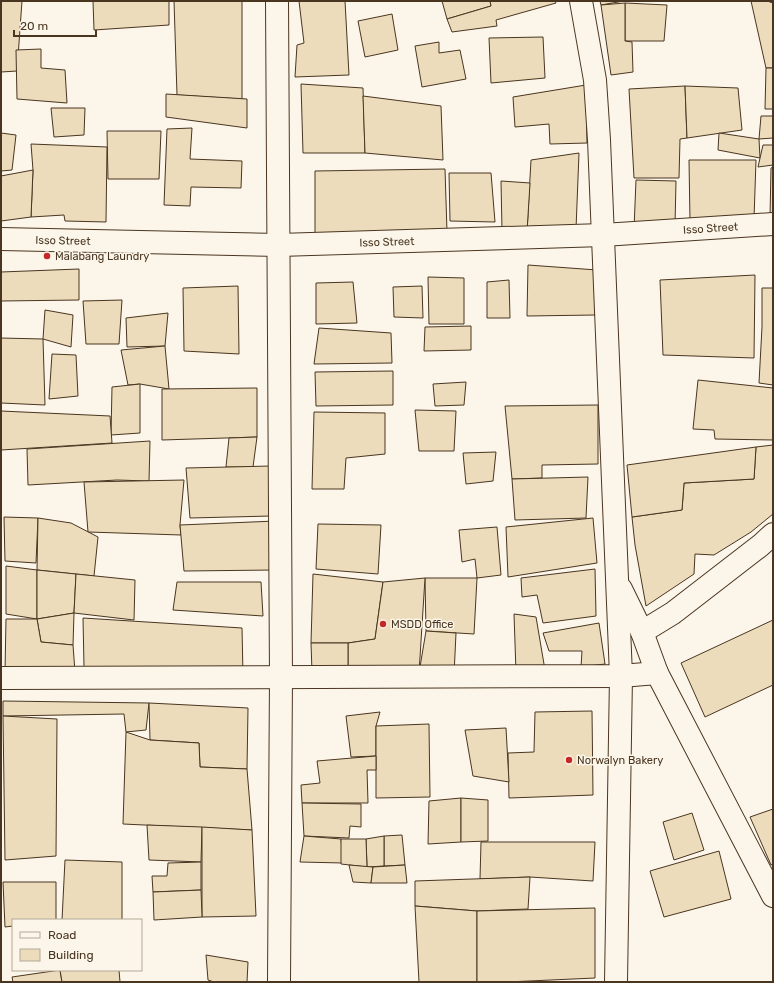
<svg xmlns="http://www.w3.org/2000/svg" width="774" height="983" font-family="Rubik,sans-serif">
	<style>
		.building { fill: #ecdcbc; stroke: #4a3520 }
		.lines { fill: none; stroke-linecap: round; stroke-linejoin: round }
		.street-casing { stroke: #4a3520; stroke-width: 24 }
		.secondary-casing { stroke: #4a3520; stroke-width: 24 }
		.street { stroke: #fbf6e9; stroke-width: 22 }
		.secondary { stroke: #fbf6e9; stroke-width: 22 }
		.poi-dot { fill: #c62828; stroke: #fbf6e9; stroke-width: 1.5 }
		.labels { text-anchor: middle; stroke-width: 3; stroke-linejoin: round; paint-order: stroke }
		.street-label { font-size: 11px; fill: #4a3520; stroke: #fbf6e9 }
		.poi-label { font-size: 11px; fill: #4a3520; stroke: #fbf6e9; text-anchor: start }
	</style>
	<rect width="100%" height="100%" fill="#fbf6e9"/>
	<g class="building">
		<path d="M1,1H22L17,71L1,72Z"/>
		<path d="M93,1H169V25L94,30Z"/>
		<path d="M174,1H242V99L177,95Z"/>
		<path d="M299,1H345L349,75L295,77L297,45L304,43Z"/>
		<path d="M442,1H490L491,6L447,19Z"/>
		<path d="M490,1H555L556,3L496,20L497,26L452,32L447,19L491,6Z"/>
		<path d="M600,1H624L601,5Z"/>
		<path d="M751,1H767L773,3V68H766Z"/>
		<path d="M625,3L667,5L664,41H625Z"/>
		<path d="M625,3V41L632,42L633,72L611,75L601,5Z"/>
		<path d="M392,14L398,50L365,57L358,21Z"/>
		<path d="M543,37L545,78L491,83L489,38Z"/>
		<path d="M439,42V53L460,50L466,79L422,87L415,46Z"/>
		<path d="M41,49V68L65,70L67,103L17,99L16,50Z"/>
		<path d="M766,68H773V109H765Z"/>
		<path d="M301,84L363,88L365,153H303Z"/>
		<path d="M586,85L587,143L550,144L549,124L515,127L513,97Z"/>
		<path d="M685,86L687,138L680,139L679,178H634L629,89Z"/>
		<path d="M685,86L738,88L742,130L687,138Z"/>
		<path d="M166,94L247,99V128L166,117Z"/>
		<path d="M363,96L441,106L443,160L365,153Z"/>
		<path d="M51,108H85L84,135L54,137Z"/>
		<path d="M761,116H773V138L759,139Z"/>
		<path d="M192,128L190,159L242,161L241,188L191,187L190,206L164,205L167,129Z"/>
		<path d="M107,131H161L159,179H108Z"/>
		<path d="M1,133L16,135L12,170L1,171Z"/>
		<path d="M719,133L759,139L760,158L718,150Z"/>
		<path d="M31,144L107,147L106,222L65,221L64,215L31,217L33,170Z"/>
		<path d="M763,145H773V165L758,167Z"/>
		<path d="M579,153L576,229L527,232L531,160Z"/>
		<path d="M689,160H756L754,219L690,221Z"/>
		<path d="M773,167V217H770L771,168Z"/>
		<path d="M445,169L447,232L315,233V171Z"/>
		<path d="M33,170L31,217L1,221V176Z"/>
		<path d="M449,173H491L495,222L450,221Z"/>
		<path d="M636,180L676,181L675,225L634,229Z"/>
		<path d="M501,181L530,183L527,232L502,231Z"/>
		<path d="M528,265L597,270L595,315L527,316Z"/>
		<path d="M79,269V300L1,301V272Z"/>
		<path d="M755,275L754,358L663,355L660,280Z"/>
		<path d="M428,277L464,278V324H429Z"/>
		<path d="M509,280L510,318H487V282Z"/>
		<path d="M353,282L357,323L316,324V283Z"/>
		<path d="M238,286L239,354L184,351L183,288Z"/>
		<path d="M422,286L423,318L394,317L393,287Z"/>
		<path d="M762,288H773V385L759,383L762,327Z"/>
		<path d="M122,300L119,344H86L83,301Z"/>
		<path d="M45,310L73,315L71,347L43,339Z"/>
		<path d="M168,313L165,346L127,347L126,318Z"/>
		<path d="M471,326V350L424,351L425,327Z"/>
		<path d="M319,328L391,333L392,363L314,364Z"/>
		<path d="M1,338L43,339L45,405L1,403Z"/>
		<path d="M165,346L169,389L140,384L128,385L121,350Z"/>
		<path d="M52,354L76,355L78,396L49,399Z"/>
		<path d="M393,371V405L316,406L315,372Z"/>
		<path d="M698,380L773,388V440L715,439L714,430L693,429Z"/>
		<path d="M466,382L464,405L435,406L433,384Z"/>
		<path d="M140,384V433L111,435L112,387Z"/>
		<path d="M257,388V437L162,440V389Z"/>
		<path d="M598,405V464L542,465V478L512,479L505,406Z"/>
		<path d="M415,410L456,411L454,451H419Z"/>
		<path d="M1,411L110,416L112,443L1,450Z"/>
		<path d="M314,412L385,413V454L346,458L344,489H312Z"/>
		<path d="M257,437L253,467H226L229,438Z"/>
		<path d="M150,441L149,481L117,480L28,485L27,449Z"/>
		<path d="M773,445V514L751,532L714,555L695,554L694,574L646,606L635,545L632,517L682,510L684,483L754,479L756,447Z"/>
		<path d="M756,447L754,479L684,483L682,510L632,517L627,465Z"/>
		<path d="M496,452L493,481L466,484L463,453Z"/>
		<path d="M271,466V516L190,518L186,468Z"/>
		<path d="M588,477L586,518L515,520L512,479Z"/>
		<path d="M184,480L180,525L181,535L88,532L84,482Z"/>
		<path d="M4,517L38,518L36,563L5,561Z"/>
		<path d="M38,518L71,523L98,537L94,576L37,570Z"/>
		<path d="M593,518L597,563L508,577L506,527Z"/>
		<path d="M276,521L275,570L184,571L180,525Z"/>
		<path d="M318,524L381,525L378,574L316,569Z"/>
		<path d="M497,527L501,575L477,578L475,559L462,562L459,530Z"/>
		<path d="M6,566L37,570V619L6,614Z"/>
		<path d="M595,569L596,616L543,623L537,595L522,597L521,578Z"/>
		<path d="M37,570L76,574L74,613L37,619Z"/>
		<path d="M76,574L135,580L134,620L74,613Z"/>
		<path d="M313,574L383,582L375,639L348,643H311Z"/>
		<path d="M425,578H477L474,634L426,631Z"/>
		<path d="M425,578L419,673L348,672V643L375,639L383,582Z"/>
		<path d="M177,582H261L263,616L173,610Z"/>
		<path d="M74,613L73,645L41,642L37,619Z"/>
		<path d="M514,614L536,617L545,670L516,672Z"/>
		<path d="M83,618L242,628L243,675L84,667Z"/>
		<path d="M6,619H37L41,642L73,645L75,672L5,671Z"/>
		<path d="M773,620V685L705,717L681,663Z"/>
		<path d="M599,623L605,664L581,667L582,651H549L543,633Z"/>
		<path d="M426,631L456,633L454,675L419,673Z"/>
		<path d="M311,643H348V672H312Z"/>
		<path d="M3,701L149,703L146,730L126,732L124,714L3,716Z"/>
		<path d="M149,703L248,708L247,769L200,767L199,743L150,740Z"/>
		<path d="M592,711L593,795L509,798L508,753L534,752L535,712Z"/>
		<path d="M380,712L376,726V756L351,757L346,716Z"/>
		<path d="M3,716L57,719L56,856L5,860Z"/>
		<path d="M429,724L430,797L376,798V726Z"/>
		<path d="M506,728L509,782L473,776L465,730Z"/>
		<path d="M126,732L150,740L199,743L200,767L247,769L252,830L123,824Z"/>
		<path d="M376,756V770H367L368,803H302L301,785L320,783L317,761Z"/>
		<path d="M461,798V842L428,844L429,801Z"/>
		<path d="M461,798L488,800V841L461,842Z"/>
		<path d="M302,803L361,804V827L350,826L349,838L304,836Z"/>
		<path d="M773,809V864L771,865L750,817Z"/>
		<path d="M692,813L704,850L674,860L663,822Z"/>
		<path d="M147,825L202,827L201,862L149,860Z"/>
		<path d="M202,827L252,830L256,916L202,917Z"/>
		<path d="M402,835L405,865L384,866V836Z"/>
		<path d="M304,836L341,839L343,863L300,862Z"/>
		<path d="M384,836V866L367,867L366,839Z"/>
		<path d="M341,839H366L367,867L341,864Z"/>
		<path d="M481,842H595L593,881L530,877L480,879Z"/>
		<path d="M719,851L731,899L664,917L650,871Z"/>
		<path d="M65,860L122,862V920H62Z"/>
		<path d="M201,862V890L153,892L152,876H167L168,863Z"/>
		<path d="M349,865L373,867L371,883L353,882Z"/>
		<path d="M405,865L407,883H371L373,867Z"/>
		<path d="M530,877L528,909L477,911L415,906V881Z"/>
		<path d="M3,882H56V920H13V926L5,927Z"/>
		<path d="M201,890L202,917L154,920L153,892Z"/>
		<path d="M415,906L477,911V982H419Z"/>
		<path d="M595,908V978L507,982H477V911Z"/>
		<path d="M206,955L248,962L247,982H214L208,980Z"/>
		<path d="M60,970L62,982H13L12,977Z"/>
		<path d="M60,970H119L120,982H62Z"/>
	</g>
	<g class="lines">
		<defs>
			<g id="street">
				<path d="M581,1L595,80L599,140L621,676L616,982"/>
				<path id="s1" d="M1,239L279,245L603,235L773,224"/>
				<path d="M621,589L642,632L657,673L773,896"/>
				<path d="M642,632L673,613L761,545L773,534"/>
				<path d="M1,678L621,676L657,673"/>
			</g>
			<path id="secondary" d="M277,1L281,677L279,982"/>
		</defs>
		<use href="#street" class="street-casing"/>
		<use href="#secondary" class="secondary-casing"/>
		<use href="#street" class="street"/>
		<use href="#secondary" class="secondary"/>
	</g>
	<g class="poi-dot">
		<circle cx="47" cy="256" r="4"/>
		<circle cx="383" cy="624" r="4"/>
		<circle cx="569" cy="760" r="4"/>
	</g>
	<g class="labels">
		<g class="street-label">
			<text dy="4" stroke="none"><textPath href="#s1" startOffset="710">Isso Street</textPath></text>
			<text dy="4" stroke="none"><textPath href="#s1" startOffset="62">Isso Street</textPath></text>
			<text dy="4" stroke="none"><textPath href="#s1" startOffset="386">Isso Street</textPath></text>
		</g>
		<g class="poi-label">
			<text x="55" y="260">Malabang Laundry</text>
			<text x="391" y="628">MSDD Office</text>
			<text x="577" y="764">Norwalyn Bakery</text>
		</g>
	</g>
	<rect width="774" height="983" fill="none" stroke="#4a3520" stroke-width="4"/>
	<rect x="12" y="919" width="130" height="52" fill="#fbf6e9" stroke="#b4a999"/>
	<rect x="20" y="932" width="20" height="6" fill="#fbf6e9" stroke="#b4a999"/>
	<text x="48" y="939" font-size="12" fill="#4a3520">Road</text>
	<rect x="20" y="949" width="20" height="12" fill="#ecdcbc" stroke="#b4a999"/>
	<text x="48" y="959" font-size="12" fill="#4a3520">Building</text>
	<path d="M14 30v6h82v-6" fill="none" stroke="#4a3520" stroke-width="2"/>
	<text x="20" y="30" font-size="12" fill="#4a3520" stroke="#fbf6e9" stroke-width="3" paint-order="stroke">20 m</text>
</svg>
